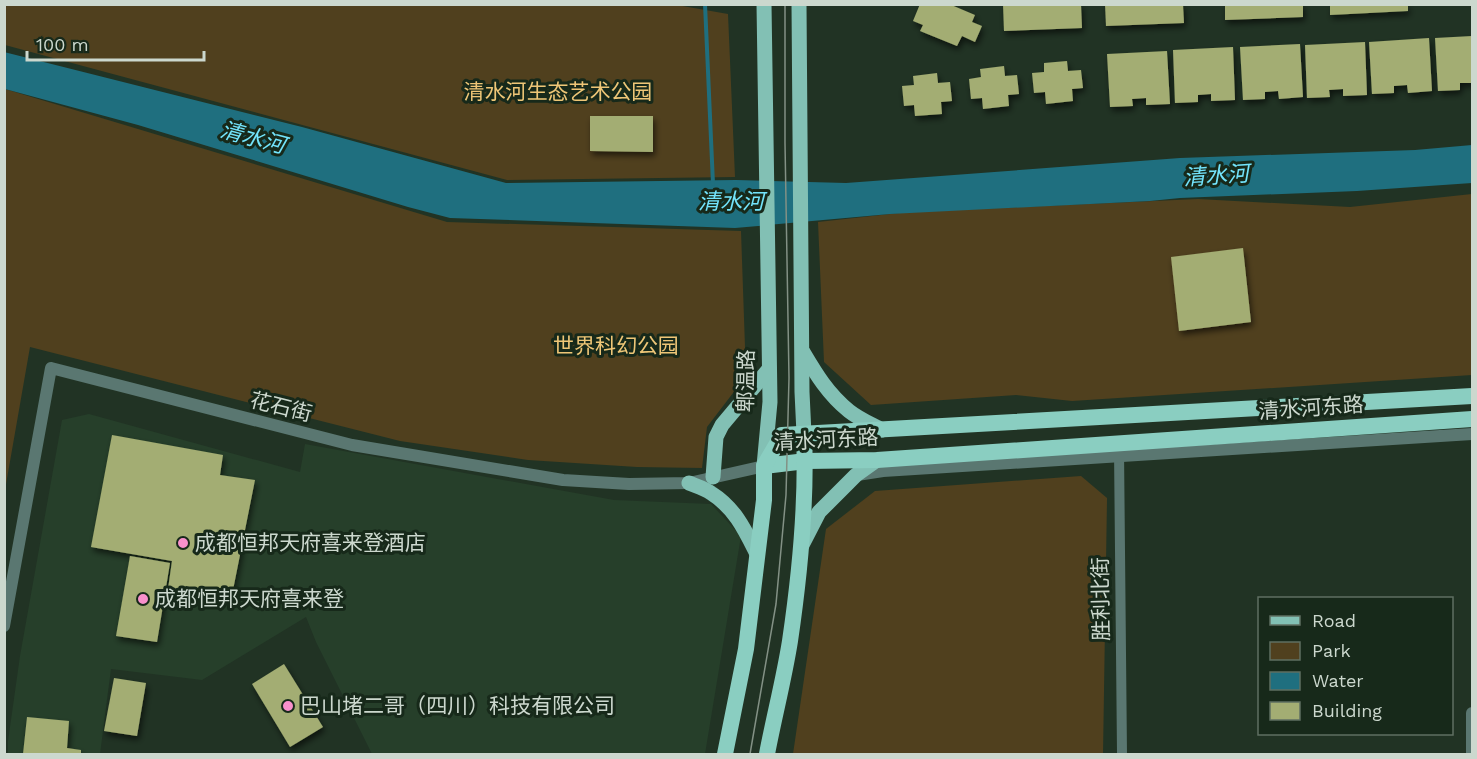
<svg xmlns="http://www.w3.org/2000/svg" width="1477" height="759" font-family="'Work Sans','Noto Sans SC',sans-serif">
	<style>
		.built { fill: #263f2a }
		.green { fill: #50401e }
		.water { fill: #1f6f7f }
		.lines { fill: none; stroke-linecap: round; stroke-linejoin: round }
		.stream { stroke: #1f6f7f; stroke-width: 4 }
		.building { fill: #a3ad73; filter: url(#shadow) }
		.minor { stroke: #5a7771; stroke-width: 10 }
		.tertiary { stroke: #5a7771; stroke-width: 12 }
		.primary { stroke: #82c0b4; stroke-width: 15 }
		.trunk { stroke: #8acec1; stroke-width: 16 }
		.tram { stroke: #839185; stroke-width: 1.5 }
		.poi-dot { fill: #f890cb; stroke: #17291a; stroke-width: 2 }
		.labels { text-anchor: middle; stroke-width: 6; stroke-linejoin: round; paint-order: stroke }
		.park-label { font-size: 21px; fill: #eec677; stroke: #17291a }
		.street-label { font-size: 21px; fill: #ccd8ce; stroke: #17291a }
		.poi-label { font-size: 21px; fill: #ccd8ce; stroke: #17291a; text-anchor: start }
		.water-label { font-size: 22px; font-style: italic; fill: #73e4fc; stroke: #17291a }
	</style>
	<defs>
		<filter id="shadow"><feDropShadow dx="2" dy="4" stdDeviation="3" flood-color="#0009"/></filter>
	</defs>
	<rect width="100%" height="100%" fill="#213324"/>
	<path class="built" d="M89,414L300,472L305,444L614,500L711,504L741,536L705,754H372L316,642L306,617L202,680L111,669L100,754H8V741L20,656L62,420Z"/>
	<g class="green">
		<path d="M671,4L728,14L735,177L507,180L5,45L4,5Z"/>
		<path d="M5,89L447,222L741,231L746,376L707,427L702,468L637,467L528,460L400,441L30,347L5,490Z"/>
		<path d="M1472,194V375L1072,401L1016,395L871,405L824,362L818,222L908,212L1198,199L1350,207Z"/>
		<path d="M1081,476L1107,498L1103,754H793L826,529L875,491Z"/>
	</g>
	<path class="water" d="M4,52L302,127L506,183L736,180L846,183L1180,158L1415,150L1472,145V183L1357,191L1180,198L1150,201L890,214L735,228L450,218L408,207L138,125L5,89Z"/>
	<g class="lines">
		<path class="stream" d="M705,4L713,184"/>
	</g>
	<g class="building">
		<path d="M920,4H928L932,6L933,4H949L975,15L972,22L982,26L975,42L962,36L957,46L920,31L923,25L913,21Z"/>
		<path d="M1003,4H1081L1082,28L1004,31Z"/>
		<path d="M1105,4H1183L1184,23L1106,26Z"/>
		<path d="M1225,4H1303V17L1225,20Z"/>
		<path d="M1330,5H1408V11L1330,15Z"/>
		<path d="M1472,36V83H1460V90L1438,91L1435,38Z"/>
		<path d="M1429,38L1432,91L1408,93L1407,85L1394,86V93L1372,94L1369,42Z"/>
		<path d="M1365,42L1367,95L1343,96V89L1329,90L1330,97L1307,98L1305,45Z"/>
		<path d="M1300,44L1303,97L1279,99L1278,91L1265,92V99L1243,100L1240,47Z"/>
		<path d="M1233,47L1235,100L1211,101V94L1198,95V102L1175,103L1173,50Z"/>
		<path d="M1167,51L1170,104L1146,105V98L1132,99L1133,106L1110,107L1107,54Z"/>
		<path d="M1067,61L1068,71L1081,70L1083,88L1072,89L1073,101L1046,104L1045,92L1034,93L1032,73L1044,72V63Z"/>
		<path d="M1004,66L1005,76L1017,75L1019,94L1008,95L1009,106L983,109L982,98L971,99L969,79L981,77L980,69Z"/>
		<path d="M937,73L938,83L950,82L952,101L941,102L942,114L915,116L914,105L904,106L902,86L914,85L913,76Z"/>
		<path d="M590,116H653V152L590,151Z"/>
		<path d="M1243,248L1251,322L1179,331L1171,257Z"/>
		<path d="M112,435L223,455L220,475L255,480L231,600L168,589L172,561L91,547Z"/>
		<path d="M130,556L170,563L157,642L116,636Z"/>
		<path d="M284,664L323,727L290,747L252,684Z"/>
		<path d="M114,678L146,683L137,736L104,731Z"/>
		<path d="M27,717L69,721L67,748L81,750V754H23Z"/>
	</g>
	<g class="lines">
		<path class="minor" d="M1119,449L1122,754"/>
		<g class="tertiary">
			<path d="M857,475L883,471L1472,434"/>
			<path d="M4,626L51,368L352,445L563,480L629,484L689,483L764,466"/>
			<path d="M1472,754V713"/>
		</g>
		<g class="primary">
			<path d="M764,4L770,402L764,466"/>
			<path d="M799,4L802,392L804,434"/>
			<path d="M803,352C816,374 828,394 849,411C859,419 871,424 882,430"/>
			<path d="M713,477L716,437L722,425L769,369"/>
			<path d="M689,483C696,486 704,488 711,493C735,508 745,530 757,554"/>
			<path d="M802,545L819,512L856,475L877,460"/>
		</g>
		<g class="trunk">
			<path d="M764,466L806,461L877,460L1472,419"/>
			<path d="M725,754L746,649L764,500V466L782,435L1472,396"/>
			<path d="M767,754C774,717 784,679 790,641C800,573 807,503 804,434"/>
		</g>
		<path class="tram" d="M750,754L776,604L786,495L789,378L785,143V4"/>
	</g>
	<g class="poi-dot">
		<circle cx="183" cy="543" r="6"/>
		<circle cx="143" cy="599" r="6"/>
		<circle cx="288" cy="706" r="6"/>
	</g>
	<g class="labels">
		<g class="park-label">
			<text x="558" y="99">清水河生态艺术公园</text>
			<text x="616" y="353">世界科幻公园</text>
		</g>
		<g class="street-label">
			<text transform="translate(746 381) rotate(-89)" y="7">郫温路</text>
			<text transform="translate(281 407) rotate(14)" y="7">花石街</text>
			<text transform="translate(1311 408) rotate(-4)" y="7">清水河东路</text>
			<text transform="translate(826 440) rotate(-3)" y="7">清水河东路</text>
			<text transform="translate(1101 599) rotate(-91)" y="7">胜利北街</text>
		</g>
		<g class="poi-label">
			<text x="195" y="550">成都恒邦天府喜来登酒店</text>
			<text x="155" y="606">成都恒邦天府喜来登</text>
			<text x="300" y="713">巴山堵二哥（四川）科技有限公司</text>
		</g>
		<g class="water-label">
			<text transform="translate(253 137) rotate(15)" y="8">清水河</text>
			<text transform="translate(1216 175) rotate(-4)" y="8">清水河</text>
			<text x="731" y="209">清水河</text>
		</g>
	</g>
	<rect width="1477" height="759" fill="none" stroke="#ccd8ce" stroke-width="12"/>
	<rect x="1258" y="597" width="195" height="138" fill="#17291a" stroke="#5f6f62" stroke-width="1.5"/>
	<rect x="1270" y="616" width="30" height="9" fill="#82c0b4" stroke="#5f6f62" stroke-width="1.5"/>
	<text x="1312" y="627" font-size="18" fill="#ccd8ce">Road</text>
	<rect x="1270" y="642" width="30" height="18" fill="#50401e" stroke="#5f6f62" stroke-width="1.5"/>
	<text x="1312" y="657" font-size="18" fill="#ccd8ce">Park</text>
	<rect x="1270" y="672" width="30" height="18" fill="#1f6f7f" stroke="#5f6f62" stroke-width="1.5"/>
	<text x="1312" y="687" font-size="18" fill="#ccd8ce">Water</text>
	<rect x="1270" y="702" width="30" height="18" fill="#a3ad73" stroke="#5f6f62" stroke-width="1.5"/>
	<text x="1312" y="717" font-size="18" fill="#ccd8ce">Building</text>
	<path d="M27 51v9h177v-9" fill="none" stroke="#ccd8ce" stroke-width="3"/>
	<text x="36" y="51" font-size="18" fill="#ccd8ce" stroke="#17291a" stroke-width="4.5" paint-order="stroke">100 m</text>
</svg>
